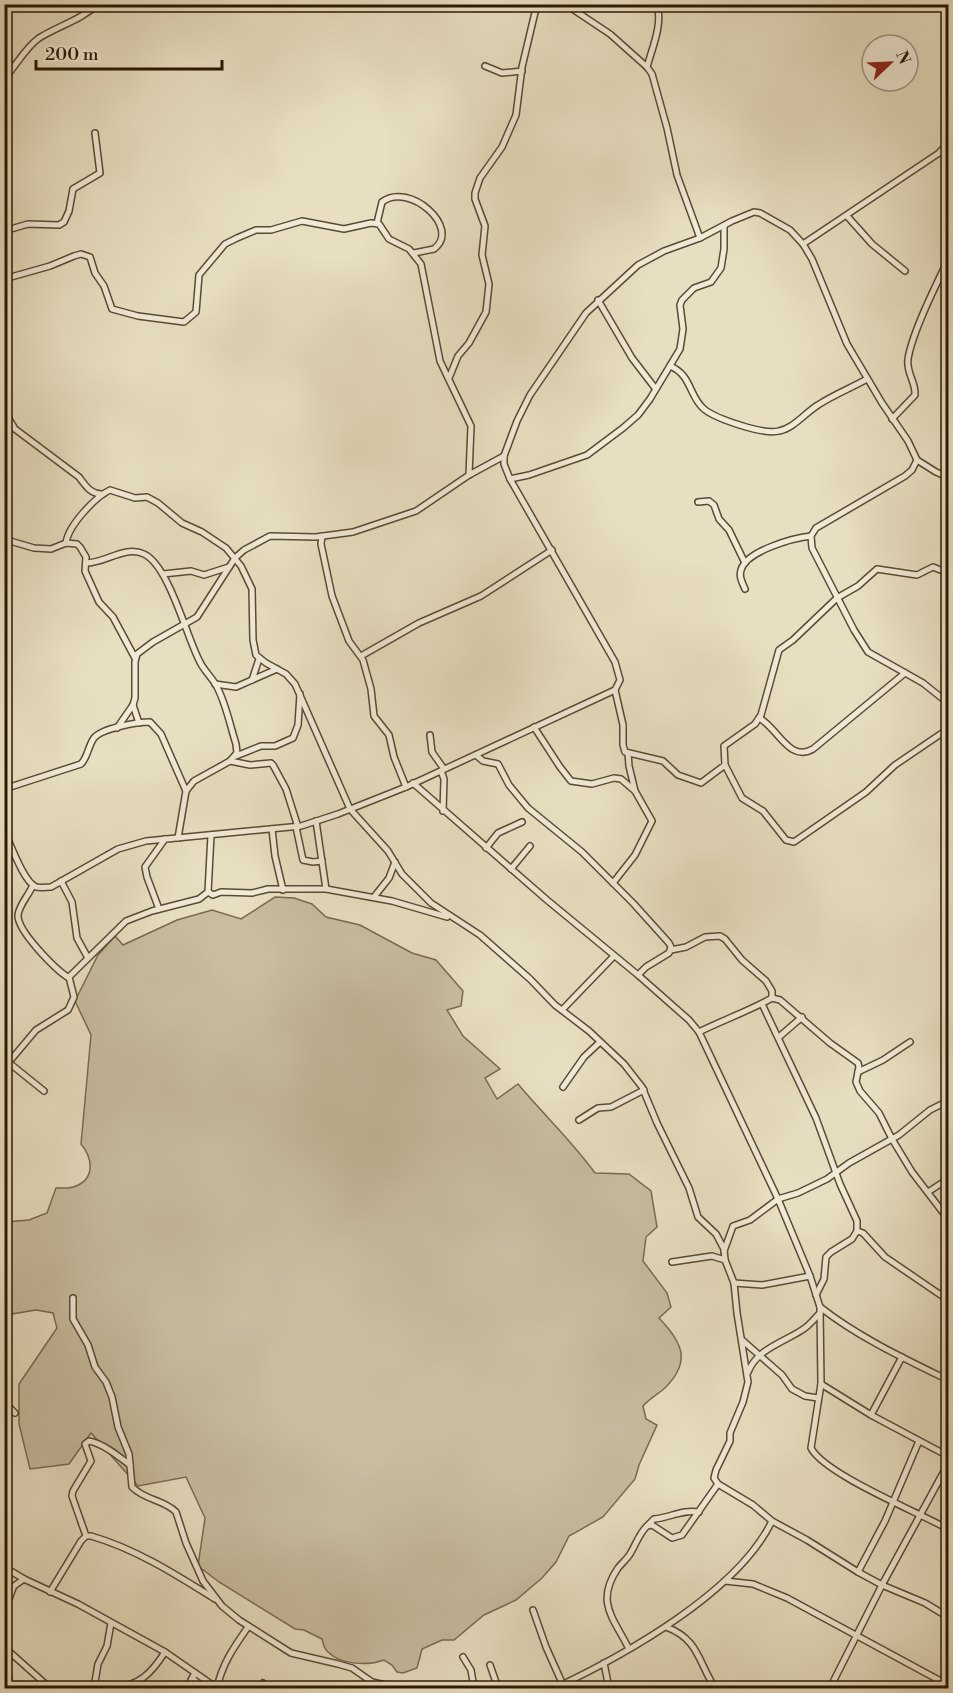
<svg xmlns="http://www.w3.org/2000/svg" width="953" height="1693" font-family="'Libre Bodoni',serif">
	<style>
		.green { fill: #c8bda1; stroke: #7a6a52; stroke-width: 1.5 }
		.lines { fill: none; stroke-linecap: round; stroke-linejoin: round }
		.minor-casing { stroke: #5b4a32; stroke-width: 8 }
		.minor { stroke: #f0ead7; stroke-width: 5 }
	</style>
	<rect width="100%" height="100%" fill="#e8dfc2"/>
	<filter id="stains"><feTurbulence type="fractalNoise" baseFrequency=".00333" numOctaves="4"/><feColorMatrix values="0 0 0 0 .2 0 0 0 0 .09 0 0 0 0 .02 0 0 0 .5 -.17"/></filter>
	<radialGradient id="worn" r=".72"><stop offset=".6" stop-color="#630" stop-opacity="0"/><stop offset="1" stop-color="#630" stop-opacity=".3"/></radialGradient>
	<path class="green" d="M275,897L294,898L312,904L326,917L360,925L412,953L436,960L463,991L461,1006L447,1010L463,1036L500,1069L485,1078L497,1099L518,1084C543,1114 572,1141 595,1173L629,1174L651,1191L657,1227L646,1237L643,1261L667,1293L671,1307L659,1318C682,1342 692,1361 665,1388C658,1394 649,1399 643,1406L646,1419L657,1425L639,1465L635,1479L603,1517L569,1536L556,1562L542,1578L516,1600L484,1615L454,1640H442L422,1649L417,1668L403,1673L397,1672L392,1665L384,1660C368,1666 341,1665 328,1652C324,1649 323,1643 322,1639L304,1630L295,1629L219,1582L198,1566L205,1518L186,1477L138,1486L91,1433L69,1464L30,1469L19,1424V1384L57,1328L53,1313L36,1310L5,1315V1222L29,1220L47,1213L56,1188C62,1188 70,1189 76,1186C96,1178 92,1157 81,1144L91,1035L75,1001L98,955L115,936L123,945L177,920L212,910L241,919Z"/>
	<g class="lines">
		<defs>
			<g id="minor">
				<path d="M565,4L610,34L647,67L652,74L667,128L677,175L700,238"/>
				<path d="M485,66L502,73L522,71"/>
				<path d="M647,67C652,48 663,25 657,4"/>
				<path d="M4,79C16,66 25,48 39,38C58,26 81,20 98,4"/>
				<path d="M847,216L872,244L905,271"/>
				<path d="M377,223L382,202C409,181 462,228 434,249L414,253"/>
				<path d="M4,231L28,224L59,225L64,222L69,211L73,189L100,173L95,133"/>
				<path d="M803,244L939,153L948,143"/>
				<path d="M4,279L50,266L74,256L81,254L90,257L95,273L104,286L112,309L138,316L184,322L196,312L199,275L225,244L237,238L256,230H271L302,221L344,229L371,223L379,224L389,239L409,249L421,264L440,361L471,426L469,475"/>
				<path d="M598,300L632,358L655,388"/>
				<path d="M670,366C692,375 689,397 704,409C716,419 764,435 779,431C794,428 805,413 818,405C833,395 851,388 867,379"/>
				<path d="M449,378L458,356L469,343L486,312L489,284L482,255L485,226L475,199V193L480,178L502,147L516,115L522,67L537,4"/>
				<path d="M4,399L6,414L15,429L79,477C85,485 91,495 103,494"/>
				<path d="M892,419L915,395C916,382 906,373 908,359C912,333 936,285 948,260"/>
				<path d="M917,460L936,472L948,477"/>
				<path d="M510,479L529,475L587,455L623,428L638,415L650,399L680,349L683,329L680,305L682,300L694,288L711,282L721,268L724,249V226"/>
				<path d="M698,502L709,501L714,505L719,519L729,530L745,563"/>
				<path d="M322,536L321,544L332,596L349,641L363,660L371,689L374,716L389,735L394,757L406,787"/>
				<path d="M4,537L10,541L34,548L51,549L66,543L77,544L80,547L86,557L85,571L99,602L113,617L135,658"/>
				<path d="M66,543C68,526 95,497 110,490L135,498L147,497L158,503L182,523L202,532L226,548L241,566L252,589L253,640L256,655L266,663L286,674L295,684L350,809L388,851L402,874L431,903L480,935L530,979L555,1005L589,1031L624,1064L642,1087L657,1123L689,1188L698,1217L716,1234L724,1249L725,1260L734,1283L737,1313L748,1382L743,1402L730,1433V1441L716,1470L714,1478L718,1484L753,1505L772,1521L807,1540L858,1572L882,1585L925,1603L948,1617"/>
				<path d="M86,563C106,563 125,545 144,554C169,566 186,635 199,660C203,670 212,677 217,687C226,704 230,725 236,744L237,753L230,761L194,781L186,791"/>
				<path d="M163,574L191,571L204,575L229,567"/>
				<path d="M745,589C742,582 739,577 741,570C746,551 793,538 811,536"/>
				<path d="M361,656L419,623L481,596L552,550"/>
				<path d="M252,680L259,659"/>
				<path d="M215,684L236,687L277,669"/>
				<path d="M615,690L623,725V745L625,752L663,761L678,775L701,783L725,765L724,746L755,724L761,715L779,650L793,640L837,598L858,586L877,569L917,575L933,567L948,573"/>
				<path d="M133,705L139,723"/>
				<path d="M759,718C778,728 789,763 813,749L905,673"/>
				<path d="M534,727L560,767L571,781L592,784L614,778L621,779L635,791"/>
				<path d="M117,728L133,705L135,698V662L137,654L153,642L197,617L235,558L244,550L270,536L316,537L353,532L416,511L469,475L504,456"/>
				<path d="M430,735L432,752L444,769"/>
				<path d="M476,755L483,761L498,764L509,785L528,808L582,852L633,903L669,943L671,947L669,953L646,967L638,975"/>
				<path d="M236,756L261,746H275L293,738L298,725L300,694"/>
				<path d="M230,761L250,765L271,763L273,765L286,789L298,827"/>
				<path d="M725,765L742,798L763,811L786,840L794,842L866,792L895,765L948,729"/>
				<path d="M441,771L444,779L443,811"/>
				<path d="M413,783L547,900L638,975L689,1020L699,1032L778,1199L810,1276L820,1307L821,1384L811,1448C824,1474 920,1513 948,1529"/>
				<path d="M4,789L81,764C88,757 88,746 94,738C102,728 138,722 150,722L161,734L186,791L178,838"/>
				<path d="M316,821L326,889"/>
				<path d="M296,827L303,860L313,862L322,861"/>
				<path d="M272,829L275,856L283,890"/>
				<path d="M4,831C11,844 23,881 36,887C41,888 46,887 51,887L118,849L146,841L301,826L338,814L406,787L615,690L620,680L615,662L510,479L504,464V456L517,421L530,395L586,313L638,265L664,251L700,238L732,221L754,212L760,213L790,230L803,244L812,259L847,344L882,403L908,441L917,460L912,470L905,476L816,528L811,536L812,548L854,630L868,652L923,683L948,703"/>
				<path d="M486,848L498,833L522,822"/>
				<path d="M511,869L530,846"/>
				<path d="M61,881L72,902L77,938L88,958"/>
				<path d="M613,883L635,855L652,821L635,791L629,766L628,753"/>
				<path d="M33,885C29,895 19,905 18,915C17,931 56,970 69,978"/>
				<path d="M208,892L213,895L221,892L252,893L268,889H326L392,901L447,917"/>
				<path d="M374,897L389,878L395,862"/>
				<path d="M159,909L147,877L145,867L165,839"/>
				<path d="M671,950L686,947L705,937L720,936L725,939L742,960L766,981L772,991V998"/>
				<path d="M762,1004L816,1118L840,1184L857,1221V1231L852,1239L831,1252L826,1257L824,1279L816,1295"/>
				<path d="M562,1010L614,956"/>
				<path d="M699,1032C723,1020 749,1011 772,998L780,1000L830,1043L858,1063L859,1067L856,1082L860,1091L879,1113L892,1139L912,1172L948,1219"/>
				<path d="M779,1037L802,1017"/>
				<path d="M8,1062L44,1091"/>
				<path d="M4,1068L36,1030L68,1010L74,997L69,977L126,921L152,911L199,899L208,892L211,835"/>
				<path d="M858,1072L883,1060L910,1042"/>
				<path d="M563,1087L584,1057L600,1042"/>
				<path d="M579,1120L598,1108L611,1107L644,1090"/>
				<path d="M928,1192L948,1179"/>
				<path d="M857,1231L863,1233L885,1257L948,1300"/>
				<path d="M724,1251L733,1226L750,1220L778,1199L798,1193L827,1179L849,1163L899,1135L930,1110L948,1101"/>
				<path d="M672,1262L712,1256L725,1260"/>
				<path d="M734,1283L762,1285L810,1276"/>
				<path d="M73,1298V1319L88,1345L95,1367L106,1382L112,1397L118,1427L129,1454L132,1487C146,1501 163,1499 176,1512L186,1543L203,1581L222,1606L239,1620L291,1653L338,1664L352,1668L372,1682L399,1688"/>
				<path d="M820,1307C858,1337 905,1359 948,1380"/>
				<path d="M742,1340L782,1375L792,1389L805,1396L818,1398"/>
				<path d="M748,1372C757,1349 784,1342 802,1330C809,1326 814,1319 820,1313"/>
				<path d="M821,1384L871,1415L948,1456"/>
				<path d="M4,1402L15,1413"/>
				<path d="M871,1415L902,1357"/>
				<path d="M648,1525L654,1519C669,1518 683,1509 699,1512"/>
				<path d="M86,1536L72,1496L73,1491L91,1461L85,1444L89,1441C104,1444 118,1456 130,1465"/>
				<path d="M4,1567L24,1579L78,1604L165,1652L217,1688"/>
				<path d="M858,1572L885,1521L919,1441"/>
				<path d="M725,1581L753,1584L787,1598L948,1685"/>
				<path d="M50,1592L81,1541L86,1536H91C136,1549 175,1574 215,1599"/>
				<path d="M4,1593L24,1579"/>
				<path d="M533,1610L546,1647L563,1685"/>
				<path d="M4,1612L13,1588"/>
				<path d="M666,1627C699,1639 698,1662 715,1688"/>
				<path d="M4,1647L50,1688"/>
				<path d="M629,1649C613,1617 595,1602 618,1568C622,1563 627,1559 630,1554C636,1544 639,1534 647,1526L652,1525L672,1538L682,1535L718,1484"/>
				<path d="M4,1656L9,1678L4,1688"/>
				<path d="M463,1657L471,1670L474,1688"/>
				<path d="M604,1663L609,1688"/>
				<path d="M490,1665L498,1688"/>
				<path d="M192,1678L204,1688"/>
				<path d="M94,1688L98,1664L107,1646L111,1623"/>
				<path d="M112,1688C139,1686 151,1674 165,1652"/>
				<path d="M187,1688L195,1673"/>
				<path d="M217,1688C222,1664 234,1647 248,1627"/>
				<path d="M260,1688L263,1683"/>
				<path d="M555,1688C625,1655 738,1592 772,1521"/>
				<path d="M830,1688L882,1585L948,1464"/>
			</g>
		</defs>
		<use href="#minor" class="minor-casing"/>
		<use href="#minor" class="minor"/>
	</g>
	<rect width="953" height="1693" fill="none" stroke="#e8dfc2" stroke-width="24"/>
	<rect x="6" y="6" width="941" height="1681" fill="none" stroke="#2c1802" stroke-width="3"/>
	<rect x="12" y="12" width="929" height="1669" fill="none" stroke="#2c1802" stroke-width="1.5"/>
	<g transform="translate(890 63) rotate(67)"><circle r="28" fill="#f0ead7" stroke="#a29682" stroke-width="1.5"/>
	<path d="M0-4.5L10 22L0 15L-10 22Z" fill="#8f2418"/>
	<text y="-9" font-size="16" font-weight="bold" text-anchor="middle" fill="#2c1802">N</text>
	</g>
	<path d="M36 60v9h186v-9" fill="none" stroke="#2c1802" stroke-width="3"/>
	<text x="45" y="60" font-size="18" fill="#2c1802" stroke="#f0ead7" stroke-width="4.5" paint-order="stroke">200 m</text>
	<rect width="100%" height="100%" filter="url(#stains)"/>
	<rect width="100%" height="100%" fill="url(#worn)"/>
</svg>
